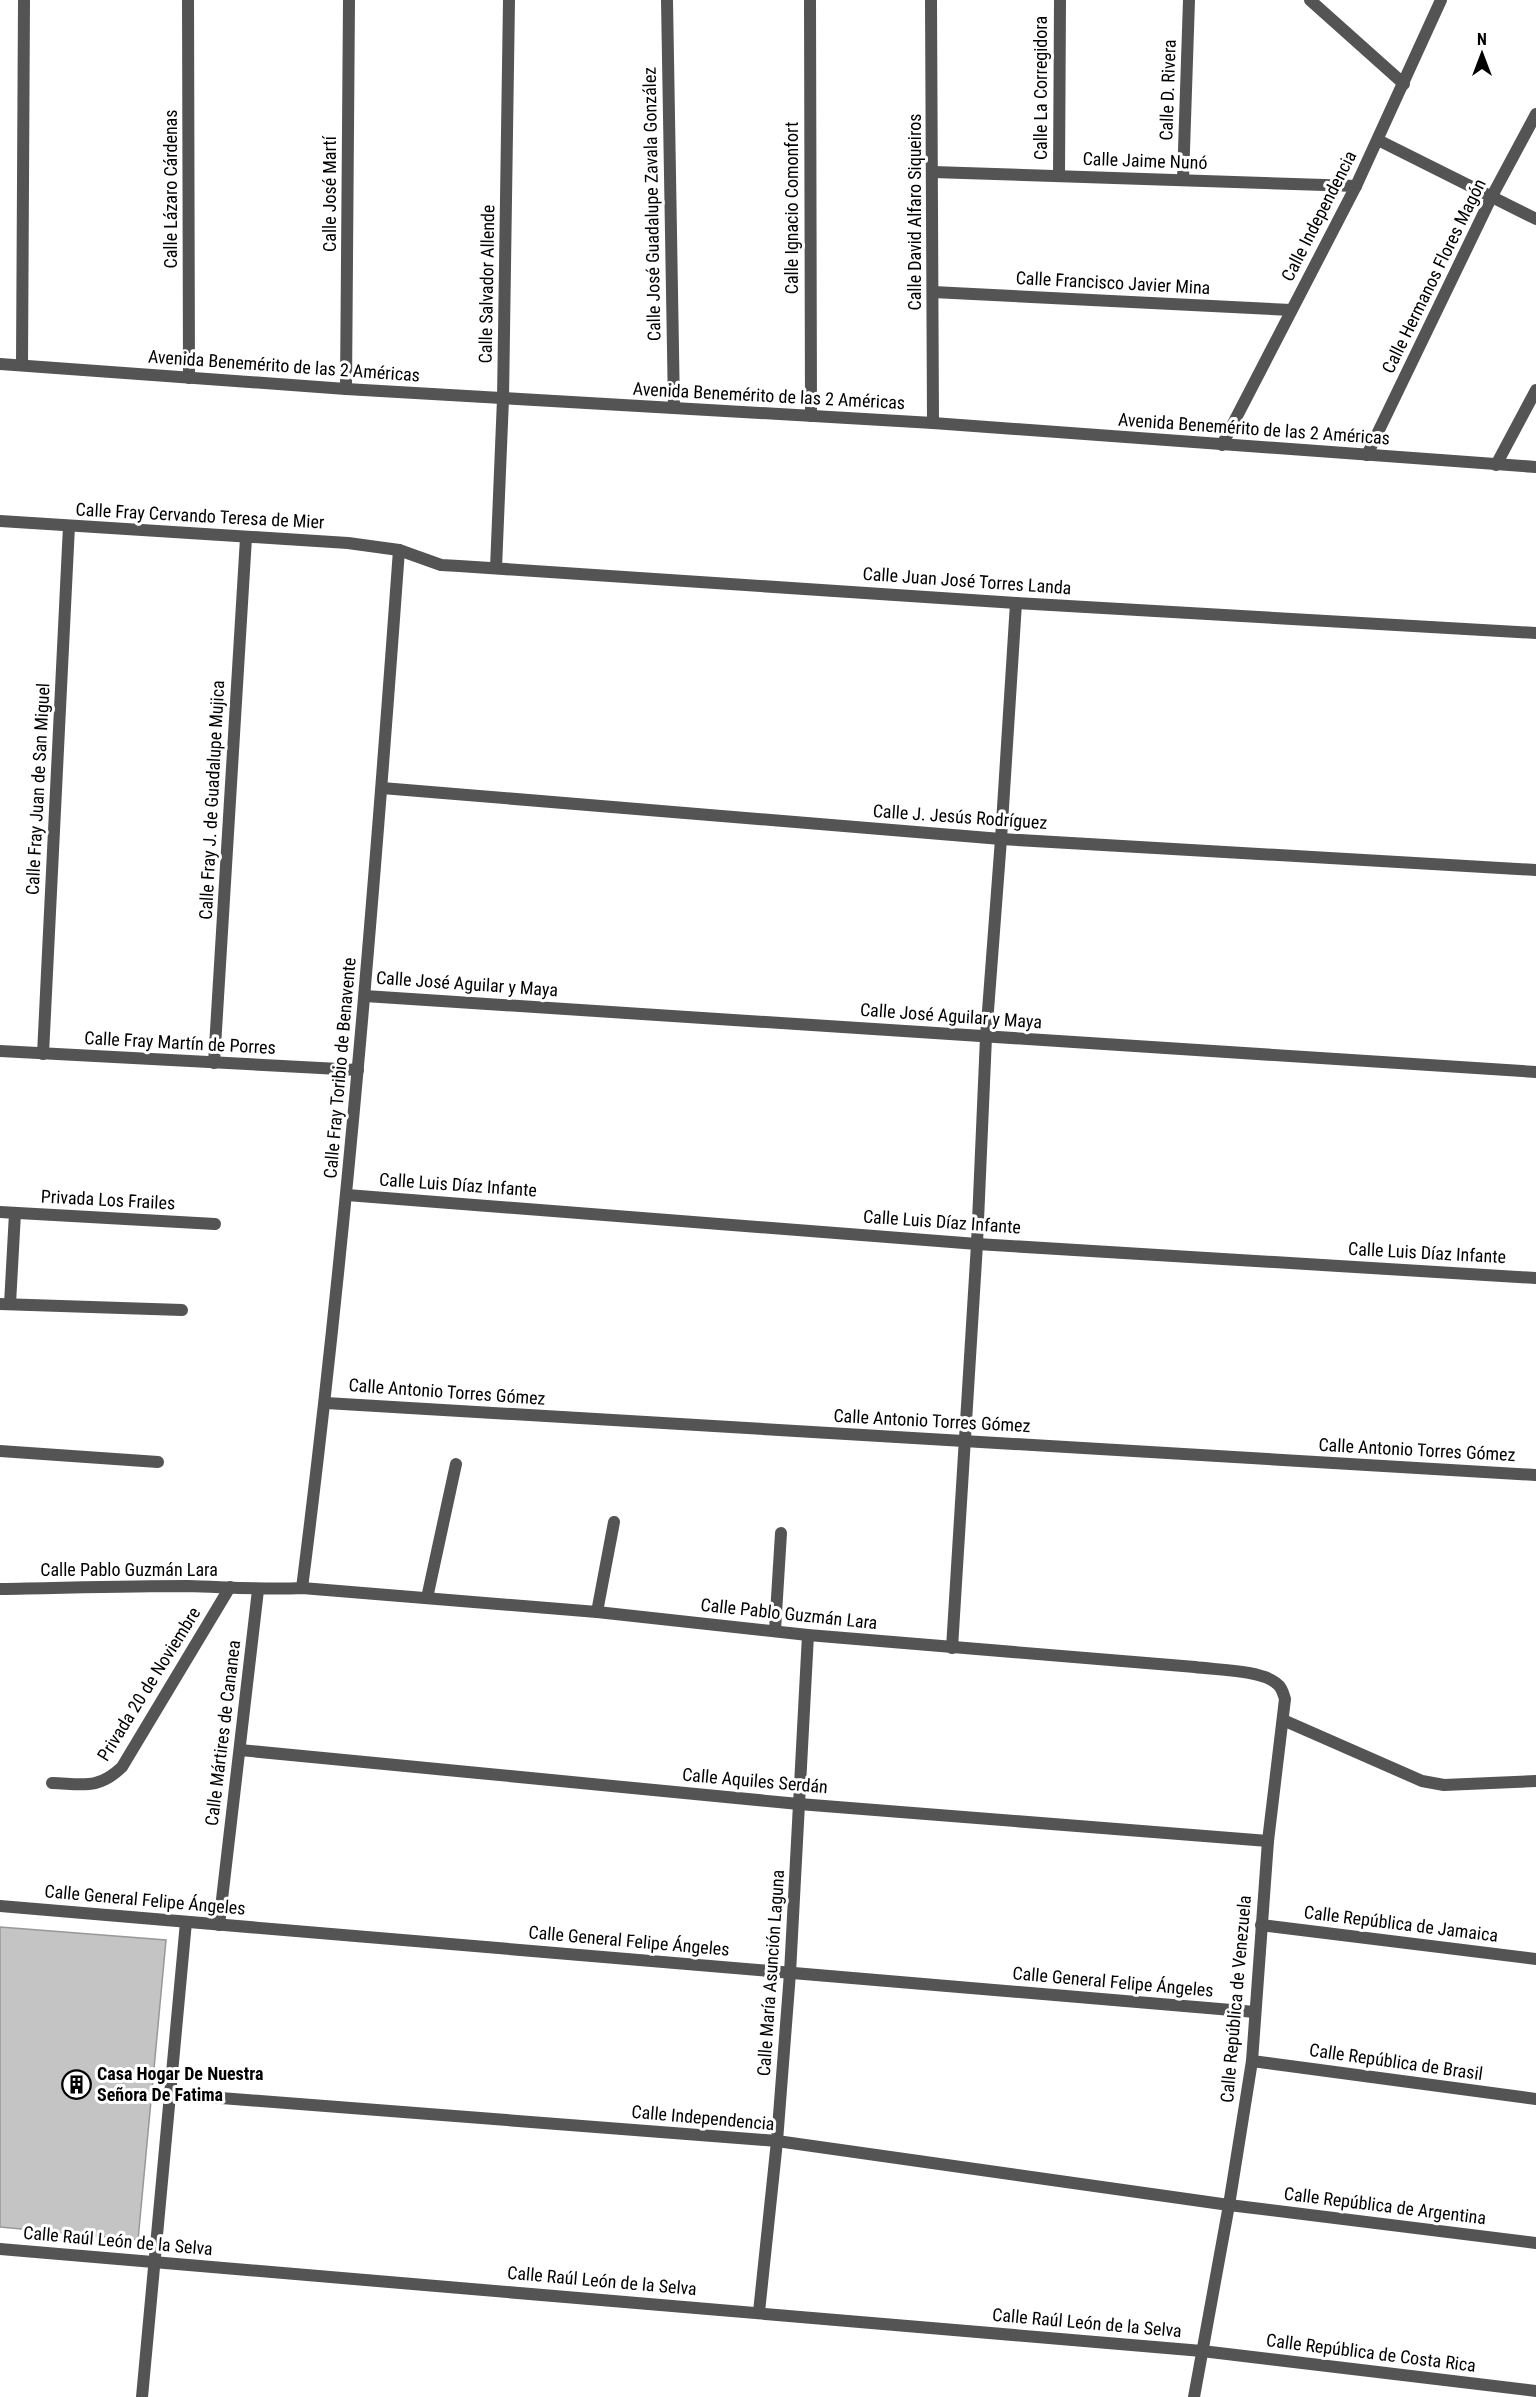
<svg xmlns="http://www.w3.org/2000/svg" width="1536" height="2397" font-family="'Roboto Condensed',sans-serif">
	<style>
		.building { fill: #c4c4c4; stroke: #989898; stroke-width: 1.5 }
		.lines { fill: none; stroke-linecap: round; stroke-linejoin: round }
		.street { stroke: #545454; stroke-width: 12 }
		.labels { text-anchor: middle; stroke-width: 6; stroke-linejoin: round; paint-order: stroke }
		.street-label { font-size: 18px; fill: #000; stroke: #fff }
		.poi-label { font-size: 18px; font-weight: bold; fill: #000; stroke: #fff; text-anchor: start }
	</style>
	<rect width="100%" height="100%" fill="#fff"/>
	<path class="building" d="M0,1927L166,1940L138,2240L0,2227Z"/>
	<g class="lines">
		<g class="street">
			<path d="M188,0L189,378"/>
			<path d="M667,0L674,408"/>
			<path d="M810,0L811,416"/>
			<path d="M931,0L933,423"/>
			<path d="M1310,0L1404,84"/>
			<path d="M1378,140L1536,219"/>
			<path d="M933,172L1356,186"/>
			<path d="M1059,176L1060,0"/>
			<path d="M1183,180L1189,0"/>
			<path d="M933,292L1291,310"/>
			<path d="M0,364L346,389L933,423L1536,467"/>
			<path d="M22,365L24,0"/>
			<path d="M346,389L349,0"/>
			<path d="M1222,445L1356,186L1441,0"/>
			<path d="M1367,455L1492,196L1536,114"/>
			<path d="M1496,465L1536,390"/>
			<path d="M0,521L348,543L399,550L441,565L459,566L1016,603L1536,633"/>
			<path d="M496,568L503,399L509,0"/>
			<path d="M382,788L1001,839L1536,870"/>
			<path d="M365,996L1536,1072"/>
			<path d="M0,1051L358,1070"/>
			<path d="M43,1054L69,526"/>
			<path d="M214,1063L246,538"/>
			<path d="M347,1195L977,1244L1536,1278"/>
			<path d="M0,1212L215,1224"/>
			<path d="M0,1304L182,1310"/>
			<path d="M10,1304L15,1213"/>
			<path d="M326,1403L1536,1475"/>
			<path d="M0,1451L158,1462"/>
			<path d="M302,1588C346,1243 374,897 399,550"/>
			<path d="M0,1589C63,1588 125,1586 188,1586C226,1587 264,1590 302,1588L597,1612L808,1635L1195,1667C1216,1670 1260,1670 1276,1683C1282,1687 1283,1693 1285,1699L1268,1841L1252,2061L1229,2205L1194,2397"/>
			<path d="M427,1598L456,1464"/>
			<path d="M597,1612L614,1522"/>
			<path d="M775,1630L781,1533"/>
			<path d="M952,1648L977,1244L986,1037L1001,839L1016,603"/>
			<path d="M1283,1720L1422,1781L1444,1785L1536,1781"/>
			<path d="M240,1750L799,1804L1268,1841"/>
			<path d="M52,1783C83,1784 98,1790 122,1767L230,1587"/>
			<path d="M0,1906L1255,2012"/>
			<path d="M219,1925L258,1590"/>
			<path d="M1261,1925L1536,1959"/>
			<path d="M1252,2061L1536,2099"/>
			<path d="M170,2094L777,2141L1229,2205L1536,2243"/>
			<path d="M0,2249L1202,2351L1536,2391"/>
			<path d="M759,2312L777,2141L790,1973L808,1635"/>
			<path d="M142,2397L186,1922"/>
		</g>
	</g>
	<defs>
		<symbol id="building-ring" viewBox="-11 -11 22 22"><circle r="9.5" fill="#fff" stroke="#000" stroke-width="1.5"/><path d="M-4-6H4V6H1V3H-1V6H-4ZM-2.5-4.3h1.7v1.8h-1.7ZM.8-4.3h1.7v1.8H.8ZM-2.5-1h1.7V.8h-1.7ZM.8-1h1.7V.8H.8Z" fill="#000"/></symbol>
	</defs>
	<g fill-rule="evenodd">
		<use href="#building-ring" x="60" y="2068" width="33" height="33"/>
	</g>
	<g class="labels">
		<g class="street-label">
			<text transform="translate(1041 88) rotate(-90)" y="6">Calle La Corregidora</text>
			<text transform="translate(1168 90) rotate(-88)" y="6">Calle D. Rivera</text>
			<text transform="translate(1145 161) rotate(2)" y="6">Calle Jaime Nunó</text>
			<text transform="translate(171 189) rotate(-90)" y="6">Calle Lázaro Cárdenas</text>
			<text transform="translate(330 194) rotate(-90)" y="6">Calle José Martí</text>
			<text transform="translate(652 204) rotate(-91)" y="6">Calle José Guadalupe Zavala González</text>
			<text transform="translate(792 208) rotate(-90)" y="6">Calle Ignacio Comonfort</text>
			<text transform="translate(915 212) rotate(-90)" y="6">Calle David Alfaro Siqueiros</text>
			<text transform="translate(1319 216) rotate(-63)" y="6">Calle Independencia</text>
			<text transform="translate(1434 276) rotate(-64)" y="6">Calle Hermanos Flores Magón</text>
			<text transform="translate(1113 283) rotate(3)" y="6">Calle Francisco Javier Mina</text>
			<text transform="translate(487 284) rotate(-89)" y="6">Calle Salvador Allende</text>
			<text transform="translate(284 366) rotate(4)" y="6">Avenida Benemérito de las 2 Américas</text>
			<text transform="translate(769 396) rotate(3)" y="6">Avenida Benemérito de las 2 Américas</text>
			<text transform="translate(1254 429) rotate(4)" y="6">Avenida Benemérito de las 2 Américas</text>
			<text transform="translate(200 516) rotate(3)" y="6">Calle Fray Cervando Teresa de Mier</text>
			<text transform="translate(967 581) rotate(4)" y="6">Calle Juan José Torres Landa</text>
			<text transform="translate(38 789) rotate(-87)" y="6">Calle Fray Juan de San Miguel</text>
			<text transform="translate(212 800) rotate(-87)" y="6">Calle Fray J. de Guadalupe Mujica</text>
			<text transform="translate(960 817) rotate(4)" y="6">Calle J. Jesús Rodríguez</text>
			<text transform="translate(467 984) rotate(4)" y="6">Calle José Aguilar y Maya</text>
			<text transform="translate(951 1016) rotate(4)" y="6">Calle José Aguilar y Maya</text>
			<text transform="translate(180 1043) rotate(3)" y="6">Calle Fray Martín de Porres</text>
			<text transform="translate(340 1068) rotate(-85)" y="6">Calle Fray Toribio de Benavente</text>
			<text transform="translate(458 1185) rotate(4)" y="6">Calle Luis Díaz Infante</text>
			<text transform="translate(108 1200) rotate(3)" y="6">Privada Los Frailes</text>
			<text transform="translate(942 1222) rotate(4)" y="6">Calle Luis Díaz Infante</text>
			<text transform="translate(1427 1253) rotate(3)" y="6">Calle Luis Díaz Infante</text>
			<text transform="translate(447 1392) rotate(4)" y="6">Calle Antonio Torres Gómez</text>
			<text transform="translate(932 1421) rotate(3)" y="6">Calle Antonio Torres Gómez</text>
			<text transform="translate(1417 1450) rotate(3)" y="6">Calle Antonio Torres Gómez</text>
			<text x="129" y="1576">Calle Pablo Guzmán Lara</text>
			<text transform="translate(789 1614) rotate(6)" y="6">Calle Pablo Guzmán Lara</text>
			<text transform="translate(149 1684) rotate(-58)" y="6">Privada 20 de Noviembre</text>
			<text transform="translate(223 1733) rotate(-83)" y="6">Calle Mártires de Cananea</text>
			<text transform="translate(755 1781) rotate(5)" y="6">Calle Aquiles Serdán</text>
			<text transform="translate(145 1900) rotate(5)" y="6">Calle General Felipe Ángeles</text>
			<text transform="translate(1401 1924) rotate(7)" y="6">Calle República de Jamaica</text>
			<text transform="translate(629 1941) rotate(5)" y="6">Calle General Felipe Ángeles</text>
			<text transform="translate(771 1973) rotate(-86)" y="6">Calle María Asunción Laguna</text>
			<text transform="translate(1113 1982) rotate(5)" y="6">Calle General Felipe Ángeles</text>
			<text transform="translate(1236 1999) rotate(-85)" y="6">Calle República de Venezuela</text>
			<text transform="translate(1396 2062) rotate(8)" y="6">Calle República de Brasil</text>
			<text transform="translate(703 2118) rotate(5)" y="6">Calle Independencia</text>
			<text transform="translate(1385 2206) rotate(7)" y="6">Calle República de Argentina</text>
			<text transform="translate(118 2241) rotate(5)" y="6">Calle Raúl León de la Selva</text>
			<text transform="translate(602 2281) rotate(5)" y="6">Calle Raúl León de la Selva</text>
			<text transform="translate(1087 2323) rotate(5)" y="6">Calle Raúl León de la Selva</text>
			<text transform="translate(1371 2353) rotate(7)" y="6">Calle República de Costa Rica</text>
		</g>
		<g class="poi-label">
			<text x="97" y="2080">Casa Hogar De Nuestra<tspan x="97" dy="21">Señora De Fatima</tspan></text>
		</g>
	</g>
	<g transform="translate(1482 54)" stroke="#ffffff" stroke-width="4.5" paint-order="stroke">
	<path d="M0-4.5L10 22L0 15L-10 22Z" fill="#000000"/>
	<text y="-9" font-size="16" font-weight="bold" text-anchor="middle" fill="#000000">N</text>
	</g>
</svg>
